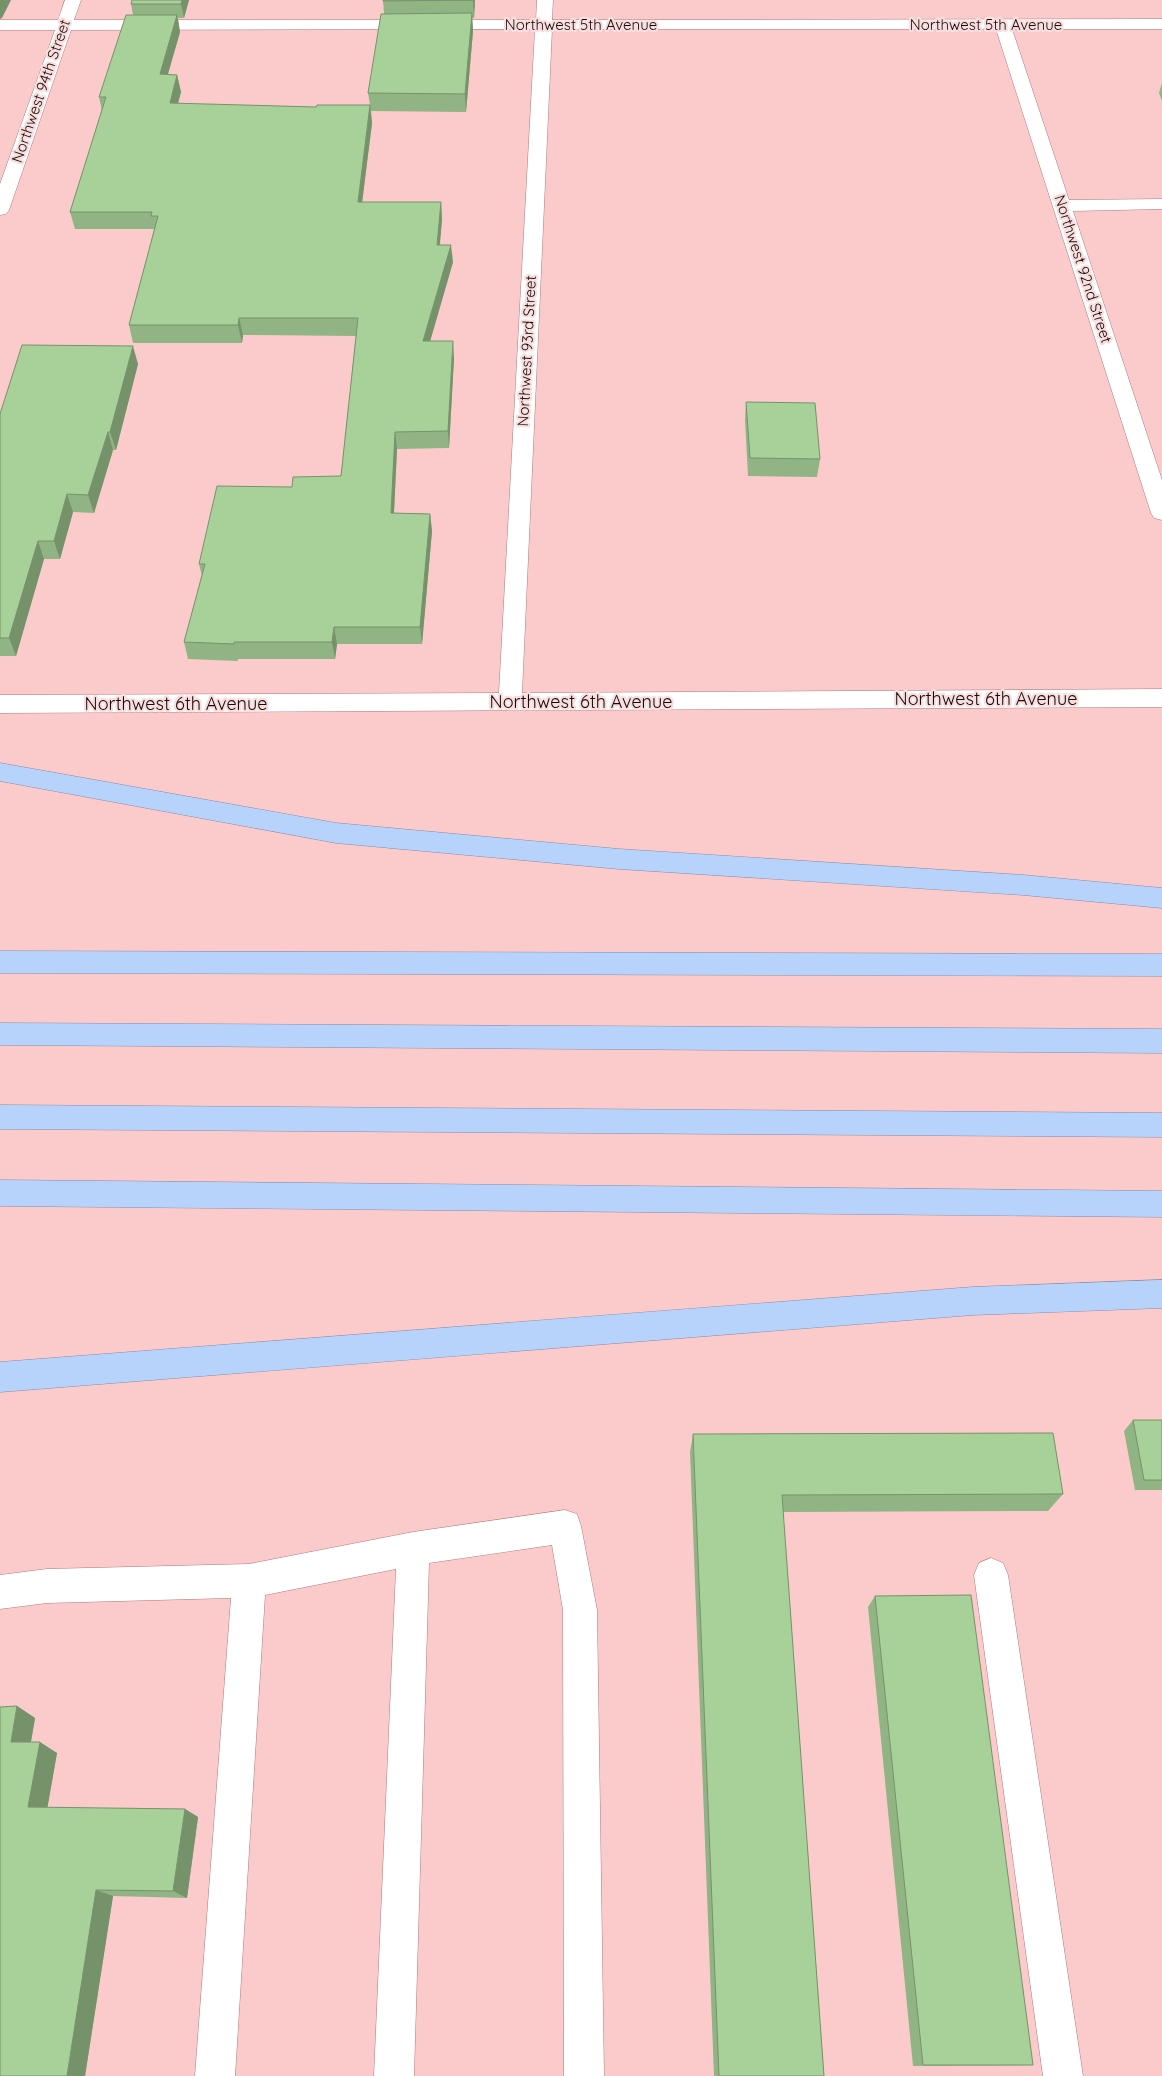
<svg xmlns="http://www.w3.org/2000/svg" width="1162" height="2076" font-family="Quicksand,sans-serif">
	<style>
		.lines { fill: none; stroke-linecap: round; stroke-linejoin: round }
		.minor-casing { stroke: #af797a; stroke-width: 1 }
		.highway-casing { stroke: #818ca7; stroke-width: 1 }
		.minor { fill: #fff; fill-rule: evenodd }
		.highway { fill: #b7d3fc; fill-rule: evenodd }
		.wall { fill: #90b484 }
		.shaded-wall { fill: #76926b }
		.building { fill: #a8d199; stroke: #76926b }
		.labels { text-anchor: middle; stroke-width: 4.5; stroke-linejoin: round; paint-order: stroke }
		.far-street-label { font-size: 15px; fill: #1c0809; stroke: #f8dfdf }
		.street-label { font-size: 18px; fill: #1c0809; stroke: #f8dfdf }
	</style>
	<rect width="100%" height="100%" fill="#fbcbcb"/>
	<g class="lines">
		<defs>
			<g id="minor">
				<path d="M65,0H81L74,20H536L537,0H553L552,20L1162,19V29H1012L1069,200L1162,199V209L1073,211L1162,480V520L1154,518L1151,513L996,29H552L522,693L1162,689V707L0,713V695L499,693L535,29L71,30L9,210L6,214L0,215V184L55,30H0V20H58Z"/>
				<path d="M565,1510L577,1514L581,1526L597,1610L604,2076H564L563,1610L552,1545L429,1563L414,2076H374L396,1569L265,1595L235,2076H195L231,1598L47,1603L0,1609V1575L47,1569L249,1564L413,1532Z"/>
				<path d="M991,1558L1003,1563L1008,1575L1083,2076H1043L974,1575L979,1563Z"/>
			</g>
			<g id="highway">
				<path d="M0,763L336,823L619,849L1023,875L1162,888V908L1023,895L619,869L336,843L0,781Z"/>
				<path d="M0,951L1162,954V976L0,973Z"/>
				<path d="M0,1023L1162,1029V1053L0,1045Z"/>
				<path d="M0,1105L1162,1113V1137L0,1129Z"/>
				<path d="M0,1180L1162,1191V1217L0,1206Z"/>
				<path d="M1162,1280V1308L973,1315L0,1392V1362L973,1287Z"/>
			</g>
		</defs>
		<use href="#minor" class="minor-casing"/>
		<use href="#highway" class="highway-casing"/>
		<use href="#minor" class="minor"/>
		<use href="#highway" class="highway"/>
	</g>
	<g class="wall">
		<path d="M189,0L184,18H178L180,32L168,74L177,75L181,92L178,104L316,107L370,105L368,93L384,14L383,0H475L474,18H472L473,31L466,112L371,111L372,123L362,202H441L442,219L440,245L453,262L430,341L454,358L449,448L397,449L394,513L430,514L432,531L422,644H337L335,659H238V661L188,659L184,642L202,576L199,564L292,487L341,476L356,336L243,335L242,343H133L129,325L154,231V229H75L70,212L102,111L99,97L133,15L131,4Z"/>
		<path d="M1162,83V101L1159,93Z"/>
		<path d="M138,364L116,450H113L94,513L73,512L60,559H44L16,656H0V414Z"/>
		<path d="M746,402L820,459L817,477L748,476L745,420Z"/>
		<path d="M1133,1420H1162V1490H1135L1124,1431Z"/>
		<path d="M693,1434L1063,1494L1048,1511L783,1512L824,2076H714L690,1452Z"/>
		<path d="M875,1596L1033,2065L913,2066L868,1607Z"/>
		<path d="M17,1706L35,1718L31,1742L57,1753L47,1808L185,1809L198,1817L187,1898L113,1896L85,2076Z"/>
	</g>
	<g class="shaded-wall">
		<path d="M0,0H11L2,18L0,19Z"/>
		<path d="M182,0H189L184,18L181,4Z"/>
		<path d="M473,0H475L474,18Z"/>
		<path d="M472,13L473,31L466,112L465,94Z"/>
		<path d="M177,15L180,32L163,91L160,74Z"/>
		<path d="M177,75L181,92L173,120L170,103Z"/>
		<path d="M370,105L372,123L360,219L358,202Z"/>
		<path d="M441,202L442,219L438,262L437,245Z"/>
		<path d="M451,245L453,262L425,359L423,341Z"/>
		<path d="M239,318L243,335L242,343L238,325Z"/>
		<path d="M453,341L454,358L449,448L448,431Z"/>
		<path d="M133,346L138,364L116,450L110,432Z"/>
		<path d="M108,432L113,450L94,513L88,495Z"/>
		<path d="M395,432L397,449L393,531L391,513Z"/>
		<path d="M67,494L73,512L60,559L54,541Z"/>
		<path d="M430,514L432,531L422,644L420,627Z"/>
		<path d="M38,541L44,559L16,656L9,638Z"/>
		<path d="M334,627L337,644L335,659L332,642Z"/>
		<path d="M17,1706L35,1718L29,1753L11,1742Z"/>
		<path d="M40,1742L57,1753L46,1816L28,1807Z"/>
		<path d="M185,1809L198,1817L187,1898L173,1891Z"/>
		<path d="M96,1890L113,1896L85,2076H67Z"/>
	</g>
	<g class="building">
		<path d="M132,0H182L181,4H131Z"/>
		<path d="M383,0H473L383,1Z"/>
		<path d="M472,13L465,94L368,93L381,14Z"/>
		<path d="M126,15H177L160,74L177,75L170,103L316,107L317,105H370L358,202H441L437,245H451L423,341H453L448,431L395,432L391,513L430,514L420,627H334L332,642H234V644L184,642L205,564H199L217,486L292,487L293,477L341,476L358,318H239L238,325H129L158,216H151L152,212H70L106,97H99Z"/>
		<path d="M22,345L133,346L110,432H108L88,495L67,494L54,541H38L9,638H0V414Z"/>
		<path d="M746,402L815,403L820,459L750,458Z"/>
		<path d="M1133,1420H1162V1480H1144Z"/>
		<path d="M1053,1433L1063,1494L782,1495L824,2076H719L693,1434Z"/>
		<path d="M971,1595L1033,2065H923L875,1596Z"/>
		<path d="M17,1706L11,1742H40L28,1807L185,1809L173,1891L96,1890L67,2076H0V1707Z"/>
	</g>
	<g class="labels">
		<g class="far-street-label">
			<text x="581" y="30">Northwest 5th Avenue</text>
			<text x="986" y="30">Northwest 5th Avenue</text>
			<text transform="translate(41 91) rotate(-71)" y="5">Northwest 94th Street</text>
			<text transform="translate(1083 269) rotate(72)" y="5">Northwest 92nd Street</text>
			<text transform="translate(527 351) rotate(-87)" y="5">Northwest 93rd Street</text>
		</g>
		<g class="street-label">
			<text x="986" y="705">Northwest 6th Avenue</text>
			<text x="581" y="708">Northwest 6th Avenue</text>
			<text x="176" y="710">Northwest 6th Avenue</text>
		</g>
	</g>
</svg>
